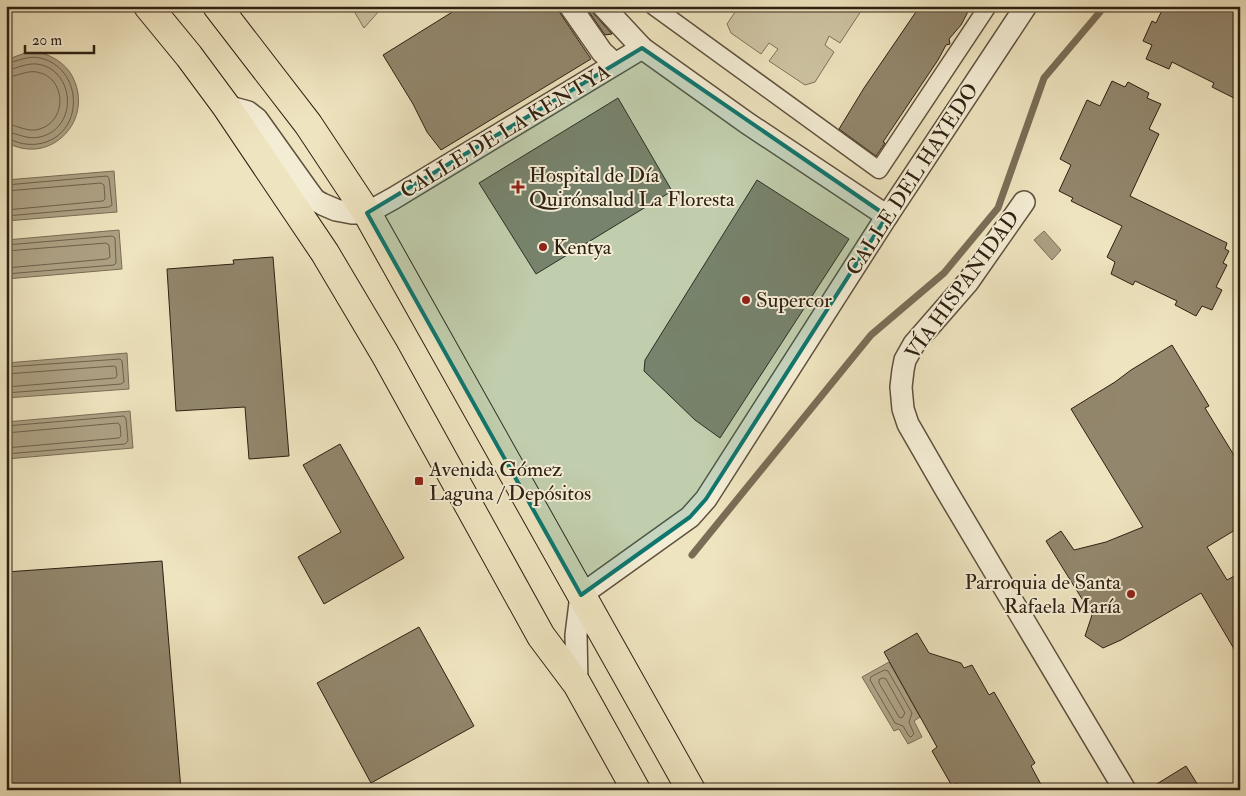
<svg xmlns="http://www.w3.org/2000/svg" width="1246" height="796" font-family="'IM FELL Double Pica',serif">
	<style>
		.green { fill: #cdc3a2; stroke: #7e725a }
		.water { fill: #ada184; stroke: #7a6d56 }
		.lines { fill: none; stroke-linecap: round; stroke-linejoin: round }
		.shore { stroke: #6e604b; stroke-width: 1 }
		.stream { stroke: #7a6d56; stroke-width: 7 }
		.building { fill: #92866c; stroke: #2e2012 }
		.pedestrian-casing { stroke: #5e513d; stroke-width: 19 }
		.minor-casing { stroke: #5e513d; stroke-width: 24 }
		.primary-casing { stroke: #2e2012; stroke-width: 30 }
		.pedestrian { stroke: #f4edd5; stroke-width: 16 }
		.minor { stroke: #f4edd5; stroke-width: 21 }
		.primary { stroke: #eee4bf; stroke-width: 28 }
		.marked { fill: #0f766e; fill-opacity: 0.2; stroke: #0f766e; stroke-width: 4; stroke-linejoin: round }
		.poi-dot { fill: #8f2418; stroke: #f4edd5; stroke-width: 2 }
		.labels { text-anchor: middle; stroke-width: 4; stroke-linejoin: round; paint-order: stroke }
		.street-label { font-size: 21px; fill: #2e2012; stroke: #f4edd5 }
		.poi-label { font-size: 21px; fill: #2e2012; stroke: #f4edd5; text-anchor: start }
	</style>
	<rect width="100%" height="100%" fill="#eee4bf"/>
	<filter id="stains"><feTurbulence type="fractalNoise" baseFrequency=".004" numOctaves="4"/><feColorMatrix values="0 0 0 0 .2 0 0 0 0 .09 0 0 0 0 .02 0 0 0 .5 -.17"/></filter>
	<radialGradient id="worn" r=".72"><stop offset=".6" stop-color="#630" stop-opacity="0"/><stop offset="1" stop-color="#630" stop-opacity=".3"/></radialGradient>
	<g class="green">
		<path d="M351,6H380L379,11L364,28Z"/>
		<path d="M739,6H855L861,11L840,43L829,36L825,45L834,52L815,82L805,85L769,61L778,49L769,43L761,54L731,33L727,24Z"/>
	</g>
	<g class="water">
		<path d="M25,53C29,53 35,52 40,53C52,55 65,64 71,74C97,118 51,168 6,142V60Z"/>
		<path d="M114,171L117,212L6,221V180Z"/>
		<path d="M119,230L122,269L6,279V240Z"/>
		<path d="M1044,231L1061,250L1052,260L1034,240Z"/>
		<path d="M127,353L129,389L6,398V363Z"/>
		<path d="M130,411L133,448L6,459V422Z"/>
		<path d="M889,662L920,717L914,721L922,737L908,744L899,729L894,731L862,677Z"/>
	</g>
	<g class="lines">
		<g class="shore">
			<path d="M6,63C18,62 27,55 40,58C82,67 86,131 43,143C35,145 25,145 17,142C13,141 11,139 6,138"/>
			<path d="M6,70C17,69 25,63 37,64C75,69 79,128 40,137C25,140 19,133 6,132"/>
			<path d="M6,77C17,77 26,70 37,72C66,77 68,120 40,129C27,133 18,125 6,124"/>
			<path d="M6,185L107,176L109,178L112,205L109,207L6,216"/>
			<path d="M6,191L101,183L104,185L105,199L103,201L6,210"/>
			<path d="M6,245L112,236L115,238L116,263L114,265L6,274"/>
			<path d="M6,251L106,243L109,245L110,257L107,259L6,268"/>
			<path d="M6,367L120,359L122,361L124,382L121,384L6,393"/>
			<path d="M6,374L114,366L116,367L117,376L115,378L6,387"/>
			<path d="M6,426L124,416L126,419L128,441L125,444L6,454"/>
			<path d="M6,433L118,423L120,425L121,436L119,438L6,448"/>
			<path d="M885,670L888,671L912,713L909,722L914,734L911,737L909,736L903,726L895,723L870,680L871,677Z"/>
			<path d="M883,678L886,679L905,713L902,718L899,717L879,683V680Z"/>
		</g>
		<path class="stream" d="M692,555L871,335L944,273L998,208L1044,78L1105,6"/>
	</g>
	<g class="building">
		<path d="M462,6H558L560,13L591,59L441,150L427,132L413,104L383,55Z"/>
		<path d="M585,6H591L594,14L612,34L605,35Z"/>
		<path d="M920,6H971L961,25L949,39L950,44L946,45L938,60L883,142L885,143L876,156L839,129L864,88Z"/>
		<path d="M1164,6H1240V86L1234,98L1212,87L1214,83L1172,62L1169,69L1146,59L1152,45L1143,41L1152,21L1156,23Z"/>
		<path d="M1112,81L1125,87L1128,82L1149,93L1147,98L1161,104L1149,129L1159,134L1130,196L1227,243L1225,249L1229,251L1223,263L1227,265L1216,287L1222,290L1212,310L1202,306L1196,316L1175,305L1177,301L1135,281L1133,285L1111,274L1115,262L1107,257L1122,226L1071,201L1073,198L1059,191L1071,165L1060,159L1087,100L1100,106Z"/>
		<path d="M618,98L672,191L536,274L479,183Z"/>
		<path d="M757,180L849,239L720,438L695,420L644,371L645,360Z"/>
		<path d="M273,257L289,456L249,459L245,407L176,411L167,269L234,264L233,260Z"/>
		<path d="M1172,345L1209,406L1205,408L1240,465V527L1207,547L1227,580L1240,573V659L1201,593L1121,640L1103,648L1085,636L1092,615L1046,541L1061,531L1074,550L1106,542L1143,527L1071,409L1115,382L1131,370Z"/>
		<path d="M340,444L404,558L324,604L298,557L341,532L303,465Z"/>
		<path d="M162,561L181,790H6V572Z"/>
		<path d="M419,627L474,726L371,783L317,683Z"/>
		<path d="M917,633L929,653L961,663L964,668L972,665L989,695L994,692L1035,763L1031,766L1044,790H961L957,783L952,786L932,751L937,747L884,652Z"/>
		<path d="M1186,766L1201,790H1147Z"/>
	</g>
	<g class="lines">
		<defs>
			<path id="pedestrian" d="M653,6L879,170L988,6"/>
			<g id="minor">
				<path d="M570,6L602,52L615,64"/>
				<path d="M603,6L642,48L747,123L887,216"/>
				<path d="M226,106L248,112L257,119L309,192L315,200L322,204L336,210L352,213H367L394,198L642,48"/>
				<path d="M1024,202L968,282L914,344L905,360L903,370L901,387L903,409L908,424L946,490L1125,790"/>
				<path d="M577,684L576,635L581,595L690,517L706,499L887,216L1026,6"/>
			</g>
			<g id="primary">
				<path d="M148,6L189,56L226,106L325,253L385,354L541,636L577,684L636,790"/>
				<path d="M217,6L308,124L367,213L691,790"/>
			</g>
		</defs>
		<use href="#pedestrian" class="pedestrian-casing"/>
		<use href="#minor" class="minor-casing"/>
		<use href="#primary" class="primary-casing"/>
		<use href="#pedestrian" class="pedestrian"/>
		<use href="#minor" class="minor"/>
		<use href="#primary" class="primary"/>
	</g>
	<path class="marked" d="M642,48L887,216L706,499L690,517L581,595L367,213Z"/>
	<g class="poi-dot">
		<path d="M515.5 179.5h5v5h5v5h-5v5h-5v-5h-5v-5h5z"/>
		<circle cx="543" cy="247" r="5"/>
		<circle cx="746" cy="300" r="5"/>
		<rect x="414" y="476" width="10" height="10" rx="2.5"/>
		<circle cx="1131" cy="594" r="5"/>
	</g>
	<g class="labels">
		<g class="street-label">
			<text transform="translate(505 131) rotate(-31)" y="7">CALLE DE LA KENTYA</text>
			<text transform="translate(912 179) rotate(-57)" y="7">CALLE DEL HAYEDO</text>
			<text transform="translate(962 285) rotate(-54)" y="7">VÍA HISPANIDAD</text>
		</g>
		<g class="poi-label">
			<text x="529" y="182">Hospital de Día<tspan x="529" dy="24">Quirónsalud La Floresta</tspan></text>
			<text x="553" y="254">Kentya</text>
			<text x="756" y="307">Supercor</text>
			<text x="429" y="476">Avenida Gómez<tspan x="429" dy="24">Laguna / Depósitos</tspan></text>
			<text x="1121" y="589" text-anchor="end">Parroquia de Santa<tspan x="1121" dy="24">Rafaela María</tspan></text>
		</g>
	</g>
	<rect width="1246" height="796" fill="none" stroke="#eee4bf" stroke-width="25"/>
	<rect x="8" y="8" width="1231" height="781" fill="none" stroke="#2e2012" stroke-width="2.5"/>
	<rect x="12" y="12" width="1221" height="771" fill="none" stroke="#2e2012"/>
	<path d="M25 45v8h69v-8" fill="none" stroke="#2e2012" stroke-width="2.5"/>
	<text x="32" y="45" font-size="15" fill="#2e2012" stroke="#f4edd5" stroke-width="4" paint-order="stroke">20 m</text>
	<rect width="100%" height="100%" filter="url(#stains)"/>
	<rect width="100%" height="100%" fill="url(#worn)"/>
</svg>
